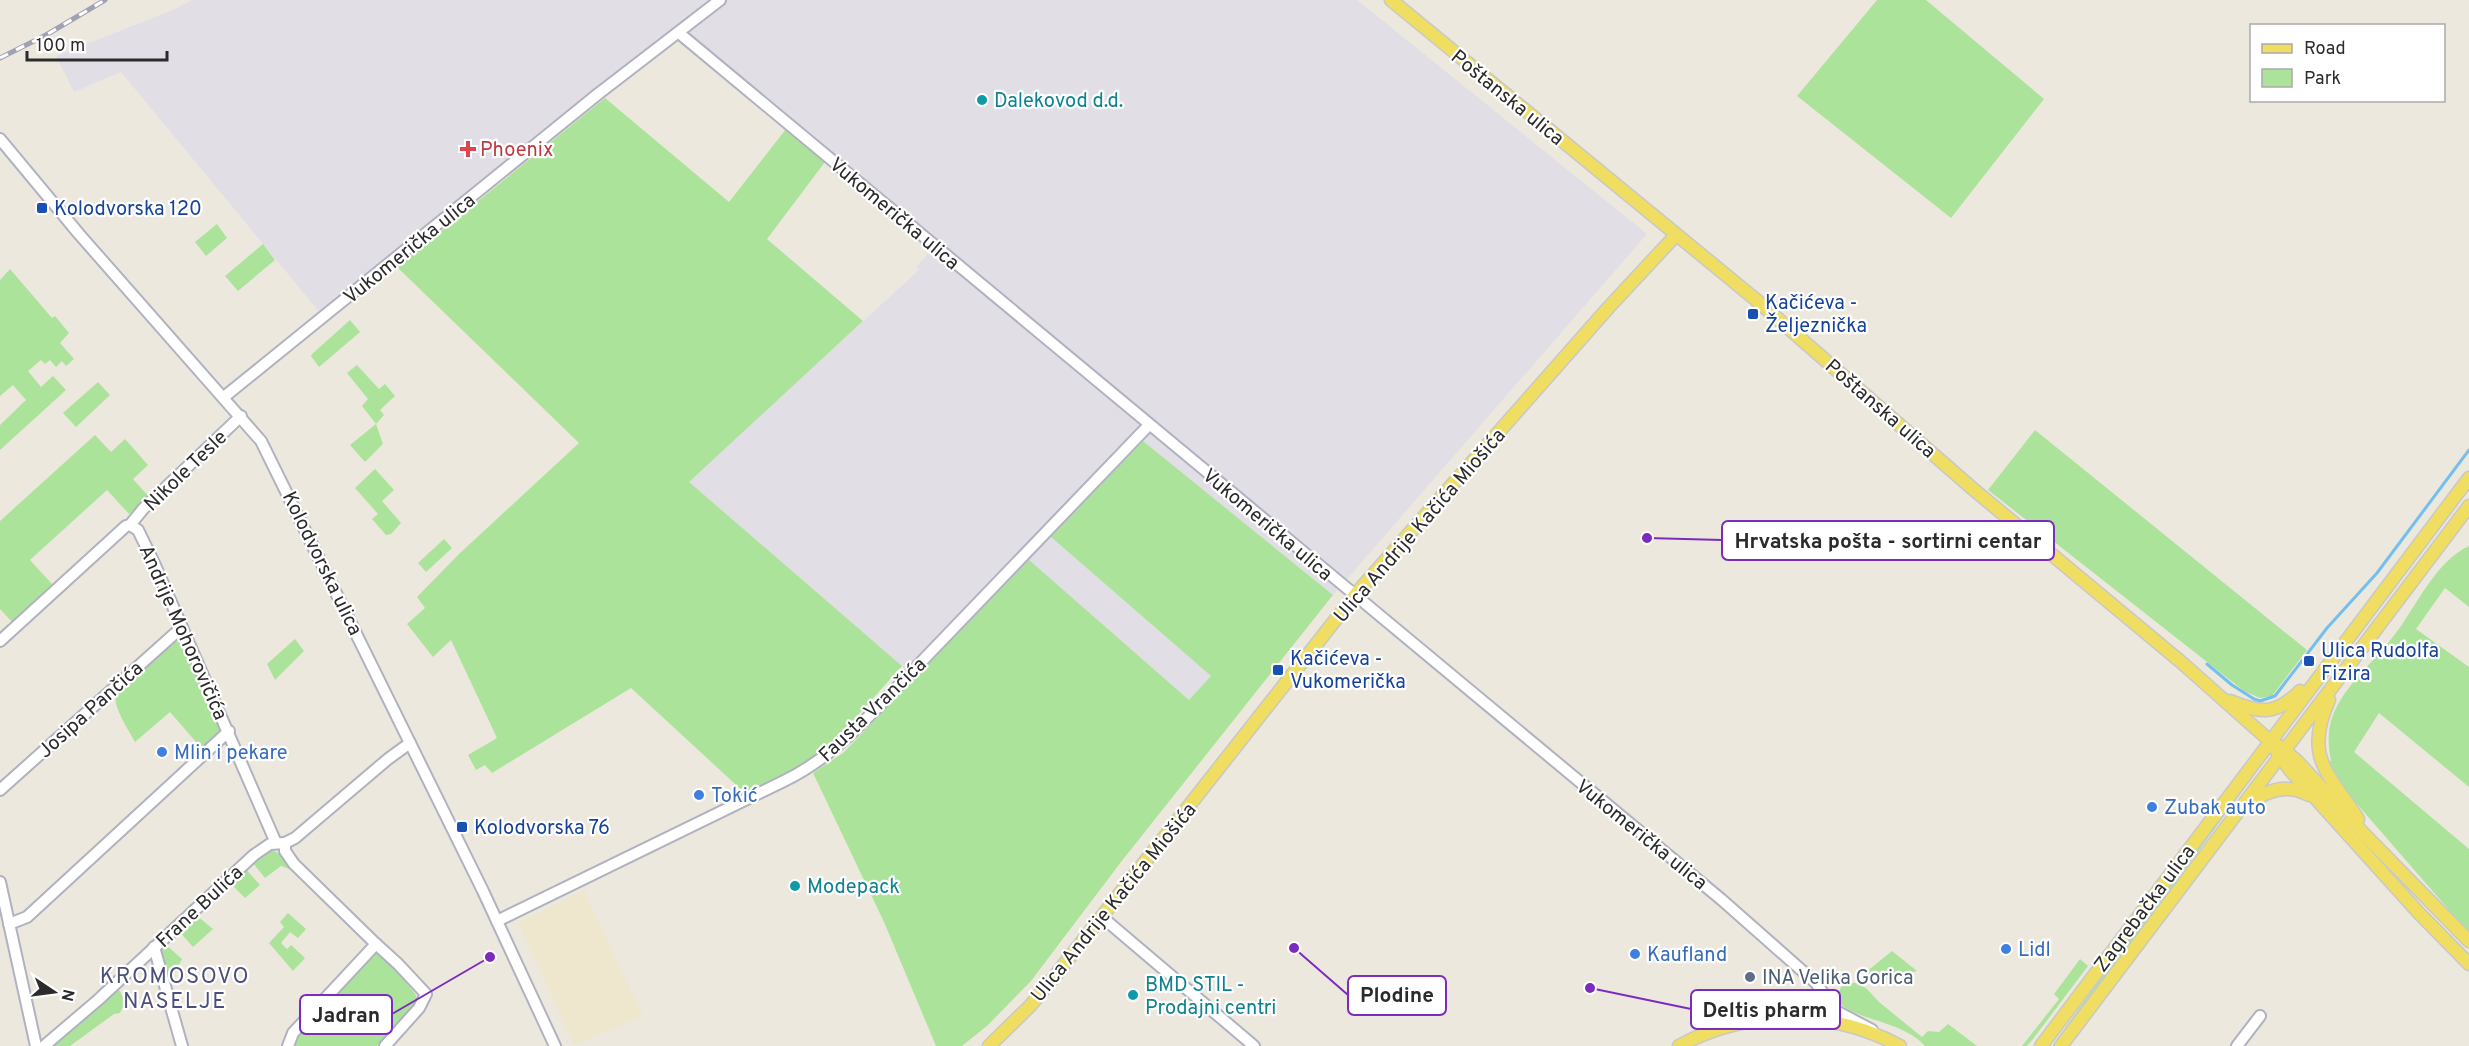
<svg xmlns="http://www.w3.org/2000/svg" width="2469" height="1046" font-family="Overpass,sans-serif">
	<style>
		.industrial { fill: #e1dee6 }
		.education { fill: #eee7ce }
		.green { fill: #ace39b }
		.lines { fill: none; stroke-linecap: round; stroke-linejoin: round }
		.stream { stroke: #73bfed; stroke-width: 3 }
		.minor-casing { stroke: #b1b2bf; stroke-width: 14 }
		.major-casing { stroke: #c8c8c8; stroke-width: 15 }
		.minor { stroke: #fff; stroke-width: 10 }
		.major { stroke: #efde61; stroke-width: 12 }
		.rail-casing { stroke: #a1a1b5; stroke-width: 5 }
		.rail { stroke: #fff; stroke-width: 3; stroke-dasharray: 9; stroke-linecap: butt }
		.culture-dot { fill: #0f9aa8; stroke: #fff; stroke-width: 2 }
		.health-dot { fill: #e0444e; stroke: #fff; stroke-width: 2 }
		.transit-dot { fill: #1a4fb4; stroke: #fff; stroke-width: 2 }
		.shop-dot { fill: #3f7fe0; stroke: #fff; stroke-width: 2 }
		.service-dot { fill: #5c6f8a; stroke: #fff; stroke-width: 2 }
		.labels { text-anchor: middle; stroke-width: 4.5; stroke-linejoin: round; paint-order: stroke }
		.street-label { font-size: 20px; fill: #2b2b2b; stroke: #fff }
		.culture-label { font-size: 20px; fill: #0d838f; stroke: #fff; text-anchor: start }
		.health-label { font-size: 20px; fill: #be3a42; stroke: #fff; text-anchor: start }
		.transit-label { font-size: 20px; fill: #164399; stroke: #fff; text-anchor: start }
		.shop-label { font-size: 20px; fill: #366cbe; stroke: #fff; text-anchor: start }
		.service-label { font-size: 20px; fill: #4e5e75; stroke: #fff; text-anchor: start }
		.quarter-label { font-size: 22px; letter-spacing: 1.5px; fill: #4c4f7c; stroke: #fff }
		.leader { fill: none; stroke: #7b2cbf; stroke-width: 2 }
		.callout-dot { fill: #7b2cbf; stroke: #fff; stroke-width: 2 }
		.callout { fill: #fff; stroke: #7b2cbf; stroke-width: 2 }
		.callout-label { font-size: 21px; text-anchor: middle; font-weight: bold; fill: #2b2b2b }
	</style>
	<rect width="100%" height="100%" fill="#ede8de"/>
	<path class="industrial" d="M192,0H1357L1647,234L1333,595L1143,441L1051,537L1211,676L1189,700L1029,561L916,678L688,482L919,270L916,267L931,251L672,31L589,94L321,314L121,72L74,92L56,56L173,10Z"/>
	<path class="education" d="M584,890L643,1016L574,1045L518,923Z"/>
	<g class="green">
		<path d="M1877,0H1926L2044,99L1951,218L1797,96Z"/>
		<path d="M605,98L729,202L786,129L825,162L767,239L863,321L689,482L902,666L850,724L818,755L747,795L631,688L492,773L485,765L476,770L468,755L497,738L451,640L433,657L407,624L425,608L417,597L459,554L579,443L397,267Z"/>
		<path d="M217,224L227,238L206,256L195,242Z"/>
		<path d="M263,244L275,260L238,291L225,276Z"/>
		<path d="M10,269L52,318L55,316L69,333L60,343L74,359L66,366L62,361L56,367L50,360L45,364L41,360L28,371L41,387L53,376L66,390L0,450V425L26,400L13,385L0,396V280Z"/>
		<path d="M350,320L360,332L319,367L311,356L312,354Z"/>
		<path d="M357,365L379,389L385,384L395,396L380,410L384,415L376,424L383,444L365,462L350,445L376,424L362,406L368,399L347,373Z"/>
		<path d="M98,382L110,395L76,427L63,413Z"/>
		<path d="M2035,430L2307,650L2272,696L2260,698L2244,691L1988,490Z"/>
		<path d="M95,435L111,452L125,439L148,465L133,479L149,497L129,514L107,490L30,560L52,584L12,622L0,609V521Z"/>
		<path d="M1143,441L1333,595L1121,862L1031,981L988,1025L962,1046H936L884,922L813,773L843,753L1029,560L1189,700L1211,676L1051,537Z"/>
		<path d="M375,469L394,490L382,501L401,523L391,534L386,535L372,519L378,514L355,488Z"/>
		<path d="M444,539L452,548L426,572L418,563Z"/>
		<path d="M2469,546V607L2445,588L2416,629L2469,667V787L2379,713L2354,752L2469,849V933L2337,781L2328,762L2331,761C2328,745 2327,730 2333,715C2345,685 2373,663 2392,638C2415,610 2434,562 2469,546Z"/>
		<path d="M295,639L304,651L275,680L267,664Z"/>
		<path d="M181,641L222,726L220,735L203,750L170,712L135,742C129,730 112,707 116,693L173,642Z"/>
		<path d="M2255,764L2260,767L2056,1046H2052Z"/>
		<path d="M272,850L280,854L292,870L281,866L265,878L252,862Z"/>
		<path d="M245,868L260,885L245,898L230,883Z"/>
		<path d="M288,913L306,929L298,938L290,932L281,943L287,949L291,945L305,958L293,971L269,943L284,927L280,922Z"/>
		<path d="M196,915L213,929L193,947L178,930Z"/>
		<path d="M164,943L182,959L170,982L168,981L159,951Z"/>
		<path d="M1892,951L1917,971L1880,980L1866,972Z"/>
		<path d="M374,954H381L387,959L416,995V1005L377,1046H293L295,1036Z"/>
		<path d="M2080,959L2088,966L2033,1039L2027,1046H2022L2059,999L2054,994Z"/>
		<path d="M1849,983H1858L1867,989L1879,1002L1922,1037L1928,1031L1939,1032L1948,1024L1977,1046H1925C1901,1019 1851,1021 1836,999L1841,987Z"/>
		<path d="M116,990L120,991L125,1002L120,1013L114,1014L70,1046H54Z"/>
	</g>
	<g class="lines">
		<path class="stream" d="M2207,664L2232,685L2254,699L2260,701L2275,696L2327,628L2377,573L2469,450"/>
		<defs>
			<g id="minor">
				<path d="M679,33L1722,900L1816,983L1836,1011L1872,1030"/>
				<path d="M0,139L79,234L261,441L483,891L555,1046"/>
				<path d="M224,397L598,94L720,0"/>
				<path d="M130,525L138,530L154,563L276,843"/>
				<path d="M0,641L126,526L130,525L143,509L241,416"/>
				<path d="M0,790L181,628"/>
				<path d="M285,843L295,838L388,759L410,743"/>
				<path d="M0,882L36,1046"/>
				<path d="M1102,917L1254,1046"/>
				<path d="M497,921L784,781C821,763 849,737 877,708L1149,425"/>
				<path d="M9,924L27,917L229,731"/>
				<path d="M154,947L182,1046"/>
				<path d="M44,1046L98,1000L254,855L270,844L285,843V851L294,864L376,944"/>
				<path d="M288,1046L293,1033L376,944L398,964L426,994L419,1008L385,1046"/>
				<path d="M2237,1046L2260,1016"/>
			</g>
			<g id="major">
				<path d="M1391,0L1755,299L1973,489L2181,662L2270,741L2290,770L2418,912L2469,964"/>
				<path d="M2329,700C2303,758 2329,773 2358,819"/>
				<path d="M2230,701C2261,714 2276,715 2300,691"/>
				<path d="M2279,746L2297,761L2364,834L2469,941"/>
				<path d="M2248,805C2266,790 2287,783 2309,795"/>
				<path d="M989,1046L1030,1006L1055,976L1355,595L1609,307L1676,235"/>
				<path d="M1679,1046C1746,1009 1832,1009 1900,1046"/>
				<path d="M2041,1046L2469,478"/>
				<path d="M2061,1046L2469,506"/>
			</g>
		</defs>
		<use href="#minor" class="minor-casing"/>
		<use href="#major" class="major-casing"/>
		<use href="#minor" class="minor"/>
		<use href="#major" class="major"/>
		<defs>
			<path id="rail" d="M0,58L46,35L105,0"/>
		</defs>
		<use href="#rail" class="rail-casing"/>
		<use href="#rail" class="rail"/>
	</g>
	<g class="culture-dot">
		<circle cx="982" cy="100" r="6"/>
		<circle cx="795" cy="886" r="6"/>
		<circle cx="1133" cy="995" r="6"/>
	</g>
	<path class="health-dot" d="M465 140h6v6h6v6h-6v6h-6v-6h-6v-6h6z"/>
	<g class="transit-dot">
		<rect x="36" y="202" width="12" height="12" rx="3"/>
		<rect x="1747" y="308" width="12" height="12" rx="3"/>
		<rect x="2303" y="655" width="12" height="12" rx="3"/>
		<rect x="1272" y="664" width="12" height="12" rx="3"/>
		<rect x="456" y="821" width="12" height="12" rx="3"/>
	</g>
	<g class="shop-dot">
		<circle cx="162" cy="752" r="6"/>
		<circle cx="699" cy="795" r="6"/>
		<circle cx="2152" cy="807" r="6"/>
		<circle cx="2006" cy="949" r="6"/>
		<circle cx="1635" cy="954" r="6"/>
	</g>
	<circle class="service-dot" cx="1750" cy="977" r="6"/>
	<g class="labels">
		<g class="street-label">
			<text transform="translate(1508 97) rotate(39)" y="7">Poštanska ulica</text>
			<text transform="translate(895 213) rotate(40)" y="7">Vukomerička ulica</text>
			<text transform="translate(409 248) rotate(-39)" y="7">Vukomerička ulica</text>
			<text transform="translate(1881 408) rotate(41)" y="7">Poštanska ulica</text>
			<text transform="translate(185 470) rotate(-44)" y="7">Nikole Tesle</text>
			<text transform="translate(1268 524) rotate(40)" y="7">Vukomerička ulica</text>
			<text transform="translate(1419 525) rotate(-49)" y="7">Ulica Andrije Kačića Miošića</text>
			<text transform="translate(323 563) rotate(64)" y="7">Kolodvorska ulica</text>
			<text transform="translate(184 632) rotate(66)" y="7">Andrije Mohorovičića</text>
			<text transform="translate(90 709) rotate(-42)" y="7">Josipa Pančića</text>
			<text transform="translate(872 709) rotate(-44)" y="7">Fausta Vrančića</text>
			<text transform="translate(1642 834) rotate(39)" y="7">Vukomerička ulica</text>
			<text transform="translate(1113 902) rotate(-51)" y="7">Ulica Andrije Kačića Miošića</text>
			<text transform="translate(199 906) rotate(-43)" y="7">Frane Bulića</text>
			<text transform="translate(2144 908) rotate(-53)" y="7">Zagrebačka ulica</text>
		</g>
		<g class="culture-label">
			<text x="994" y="107">Dalekovod d.d.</text>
			<text x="807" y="893">Modepack</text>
			<text x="1145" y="991">BMD STIL -<tspan x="1145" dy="23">Prodajni centri</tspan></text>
		</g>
		<g class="health-label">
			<text x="480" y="156">Phoenix</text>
		</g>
		<g class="transit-label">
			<text x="54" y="215">Kolodvorska 120</text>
			<text x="1765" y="309">Kačićeva -<tspan x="1765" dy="23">Željeznička</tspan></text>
			<text x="2321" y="657">Ulica Rudolfa<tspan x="2321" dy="23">Fizira</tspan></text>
			<text x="1290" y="665">Kačićeva -<tspan x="1290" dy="23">Vukomerička</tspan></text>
			<text x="474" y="834">Kolodvorska 76</text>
		</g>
		<g class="shop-label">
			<text x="174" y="759">Mlin i pekare</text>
			<text x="711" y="802">Tokić</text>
			<text x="2164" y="814">Zubak auto</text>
			<text x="2018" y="956">Lidl</text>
			<text x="1647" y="961">Kaufland</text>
		</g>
		<g class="service-label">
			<text x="1762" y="984">INA Velika Gorica</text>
		</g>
		<g class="quarter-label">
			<text x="175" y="983">KROMOSOVO<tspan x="175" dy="25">NASELJE</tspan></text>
		</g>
	</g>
	<path class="leader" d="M1647 538L1722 540M1294 948L1348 995M1590 988L1691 1009M490 957L392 1014"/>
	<g class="callout-dot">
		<circle cx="1647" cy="538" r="6"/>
		<circle cx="1294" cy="948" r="6"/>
		<circle cx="1590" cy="988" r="6"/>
		<circle cx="490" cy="957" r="6"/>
	</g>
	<g class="callout">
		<rect x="1722" y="521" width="332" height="39" rx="6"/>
		<rect x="1348" y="976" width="98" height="39" rx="6"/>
		<rect x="1691" y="990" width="149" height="39" rx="6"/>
		<rect x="300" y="995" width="92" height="39" rx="6"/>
	</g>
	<g class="callout-label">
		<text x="1888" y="548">Hrvatska pošta - sortirni centar</text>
		<text x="1397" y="1002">Plodine</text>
		<text x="1765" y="1017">Deltis pharm</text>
		<text x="346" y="1022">Jadran</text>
	</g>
	<rect x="2250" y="24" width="195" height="78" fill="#ffffff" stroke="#aaaaaa" stroke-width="1.5"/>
	<rect x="2262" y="44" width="30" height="9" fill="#efde61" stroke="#aaaaaa" stroke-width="1.5"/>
	<text x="2304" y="54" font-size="18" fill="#2b2b2b">Road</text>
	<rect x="2262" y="69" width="30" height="18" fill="#ace39b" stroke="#aaaaaa" stroke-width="1.5"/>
	<text x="2304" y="84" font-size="18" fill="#2b2b2b">Park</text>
	<g transform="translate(54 992) rotate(103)" stroke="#ffffff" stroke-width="4.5" paint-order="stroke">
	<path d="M0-4.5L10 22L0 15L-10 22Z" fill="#2b2b2b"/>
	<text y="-9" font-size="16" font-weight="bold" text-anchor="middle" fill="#2b2b2b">N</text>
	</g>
	<path d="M27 51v9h140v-9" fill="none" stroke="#2b2b2b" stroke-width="3"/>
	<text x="36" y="51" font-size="18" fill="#2b2b2b" stroke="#ffffff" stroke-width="4.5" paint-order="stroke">100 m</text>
</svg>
